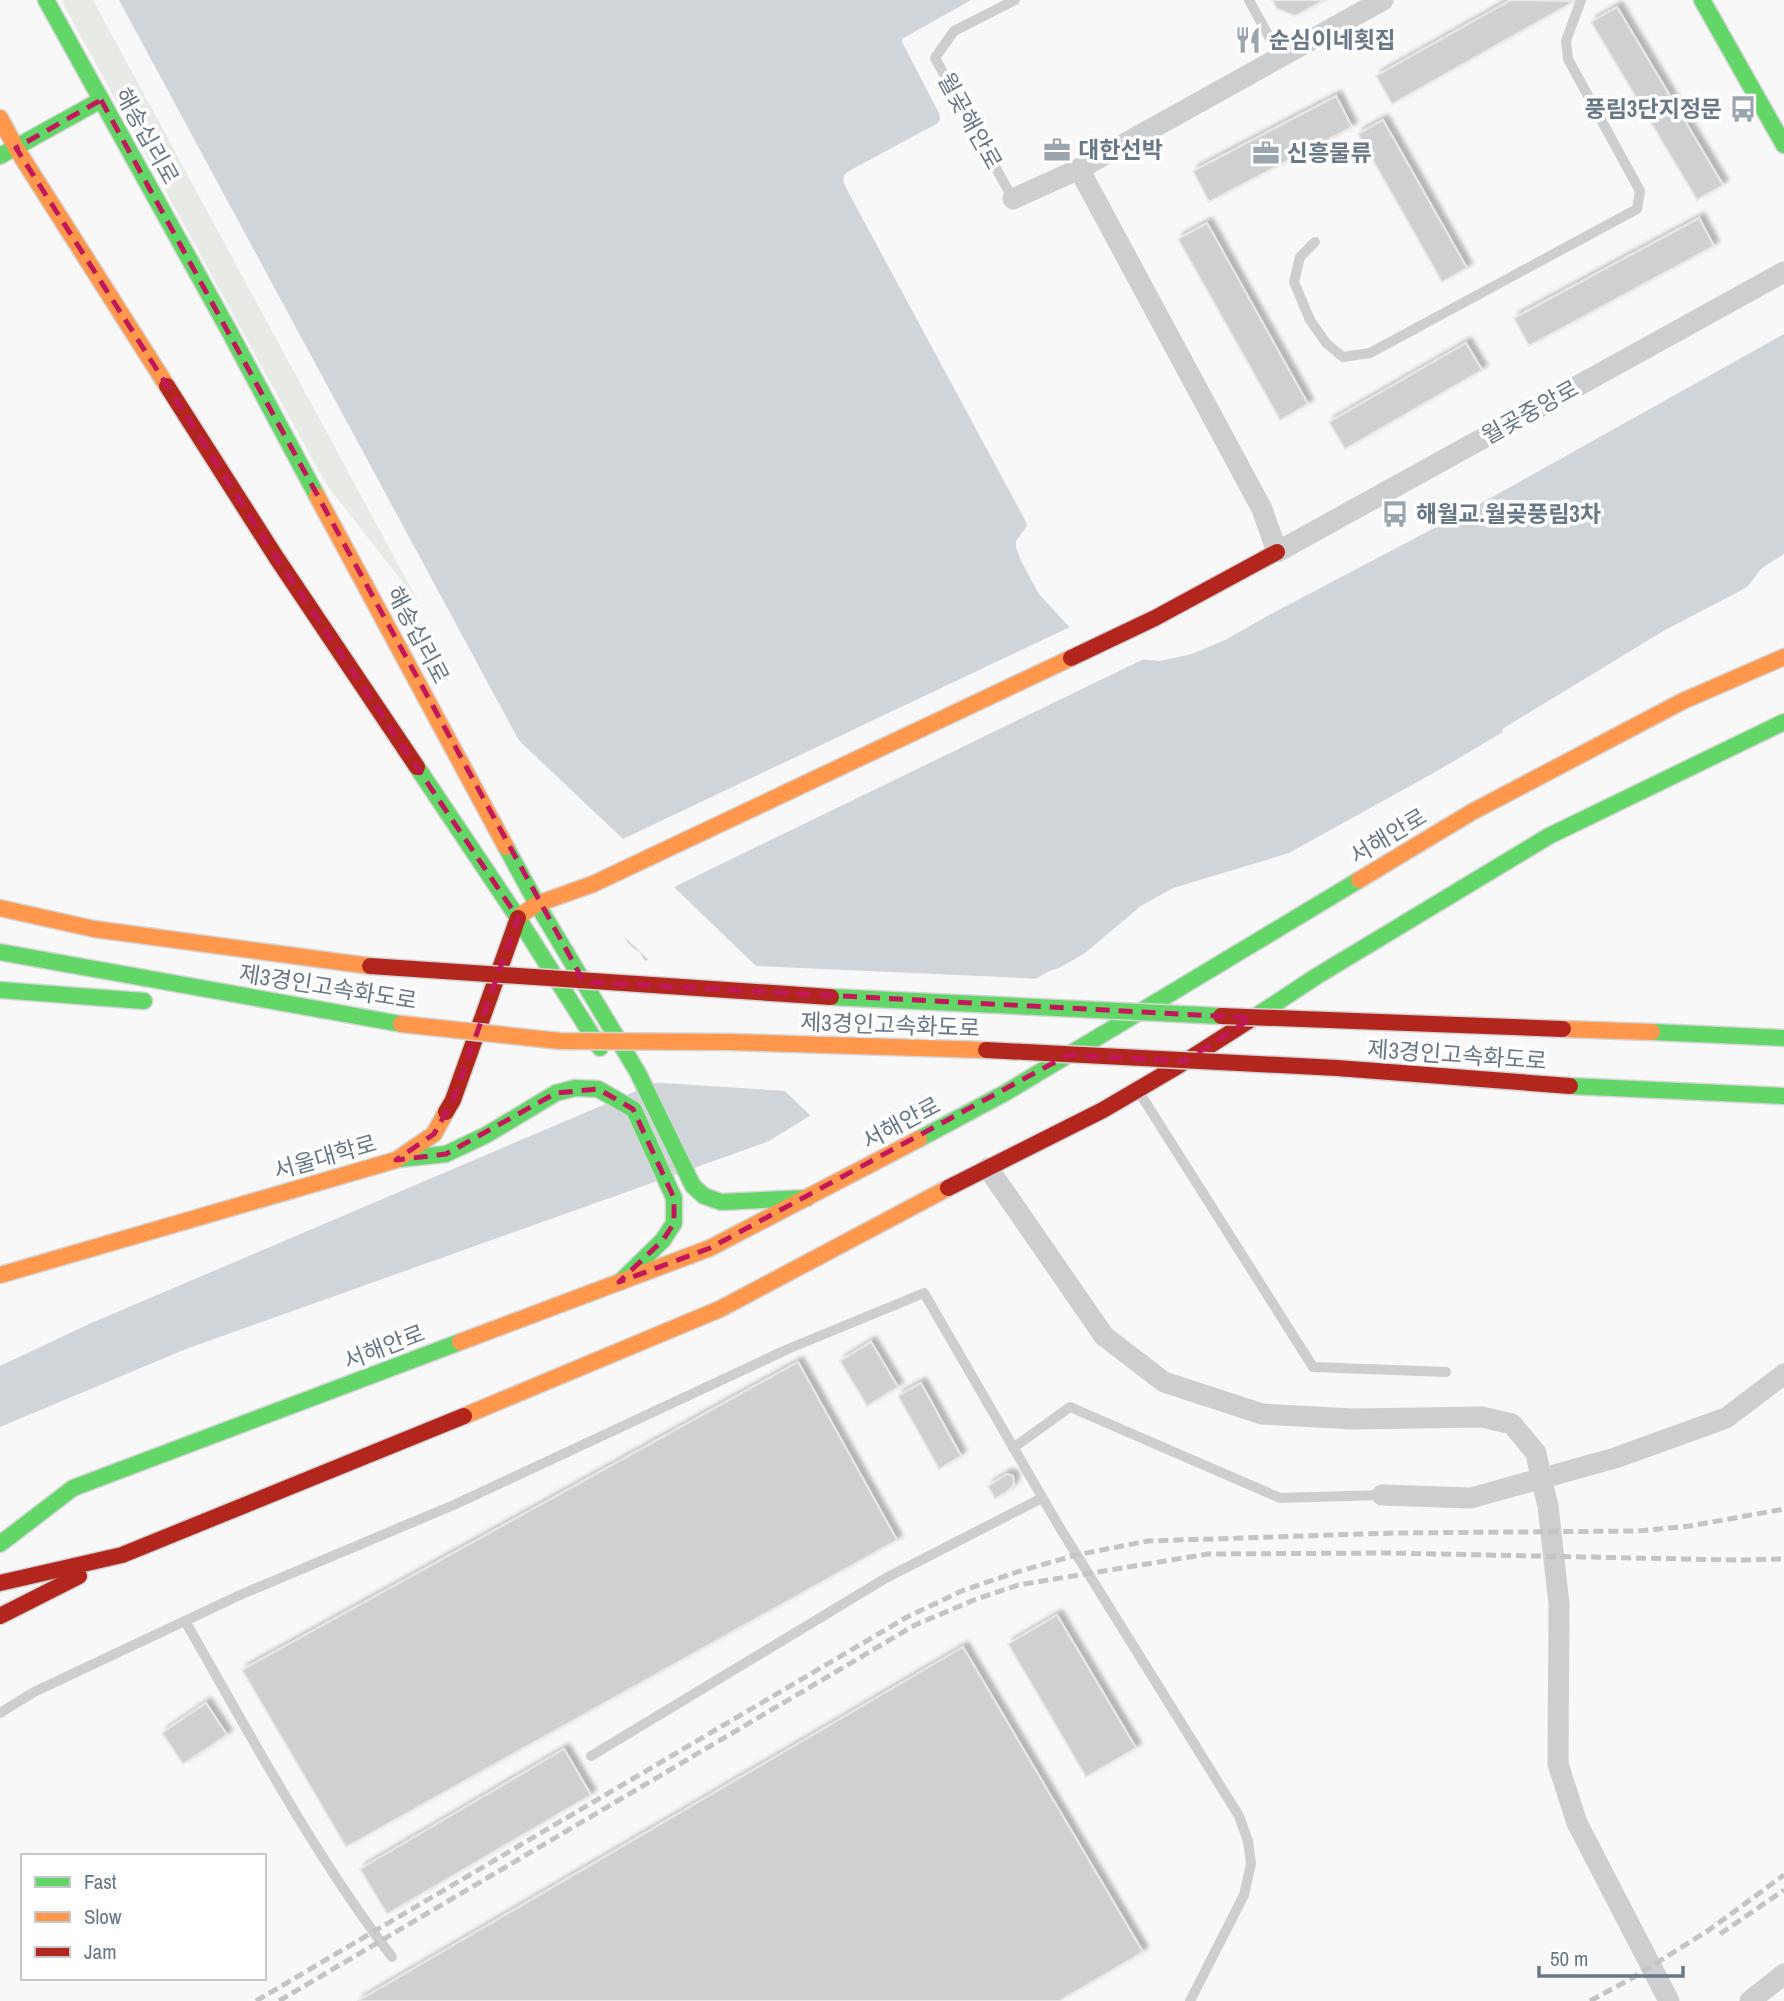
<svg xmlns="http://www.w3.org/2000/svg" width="1784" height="2001" font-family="'Archivo Narrow','Noto Sans KR',sans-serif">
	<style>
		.green { fill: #e8eae6 }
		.water { fill: #cfd5d8 }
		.pier { fill: #f8f8f8 }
		.building { fill: #cfd0d2; stroke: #e8e8e8; stroke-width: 2; filter: url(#shadow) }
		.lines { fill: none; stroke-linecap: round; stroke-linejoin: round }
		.fast-casing { stroke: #d5d6d7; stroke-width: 19 }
		.slow-casing { stroke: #d5d6d7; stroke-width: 19 }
		.jam-casing { stroke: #d5d6d7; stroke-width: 19 }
		.lane { stroke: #cdcecf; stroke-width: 10 }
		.street { stroke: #cdcecf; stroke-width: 21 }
		.fast { stroke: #63d668; stroke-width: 16 }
		.slow { stroke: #ff974d; stroke-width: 16 }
		.jam { stroke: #b3261e; stroke-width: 16 }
		.rail { stroke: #c3c4c5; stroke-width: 5; stroke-dasharray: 10 5; stroke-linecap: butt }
		.fast-bridge-casing { stroke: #d5d5d6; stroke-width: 19; stroke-linecap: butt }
		.slow-bridge-casing { stroke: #d5d5d6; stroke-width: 19; stroke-linecap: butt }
		.jam-bridge-casing { stroke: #d5d5d6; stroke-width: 19; stroke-linecap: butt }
		.street-bridge { stroke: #cdcecf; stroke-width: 21 }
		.fast-bridge { stroke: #63d668; stroke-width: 16 }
		.slow-bridge { stroke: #ff974d; stroke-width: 16 }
		.jam-bridge { stroke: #b3261e; stroke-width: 16 }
		.marked { fill: none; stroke: #c2185b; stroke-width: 5; stroke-dasharray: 14 9; stroke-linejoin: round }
		.labels { text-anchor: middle; stroke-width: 7; stroke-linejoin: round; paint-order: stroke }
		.poi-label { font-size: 23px; font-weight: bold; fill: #697886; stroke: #fff; text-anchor: start }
		.street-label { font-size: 23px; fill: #697886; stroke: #fff }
	</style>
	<defs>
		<filter id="shadow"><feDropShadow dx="5" dy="-5" stdDeviation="2" flood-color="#0004"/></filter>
	</defs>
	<rect width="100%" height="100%" fill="#f8f8f8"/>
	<path class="green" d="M61,0H93L419,603L326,484Z"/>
	<path class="water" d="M119,0H971L902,39V42L939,113L940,118L938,123L849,171C842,176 843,179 845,186L1025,520L1027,526L1016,541V547L1021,561L1039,594L1073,631L1127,658L1160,661L1192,654L1227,639L1269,615L1478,505L1784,334V554L1761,569L1748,586L1742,590L1665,630L1502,729L1503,732L1437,771L1289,853L1173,888L1141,906L1085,953L1059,968L1049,971L767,1142L186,1349L0,1427V1366L89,1324L695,1066L640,952C629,947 623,938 621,926L646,887L648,858L557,811Z"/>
	<path class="pier" d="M1072,626L1104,647L1128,654L1150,656L674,887L756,966L1043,979L813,1118L785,1091L648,1082L690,1064L641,961L649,960L618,931L617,916L621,895L627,889L644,884L646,880L644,859L637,852L595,859L581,857L573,849L511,733L623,839Z"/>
	<g class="building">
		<path d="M1272,0H1325L1295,16L1277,9Z"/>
		<path d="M1511,0L1575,1L1392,104L1376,76Z"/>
		<path d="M1617,7L1723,185L1697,200L1591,22Z"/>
		<path d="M1336,96L1352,127L1209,202L1193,171Z"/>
		<path d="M1383,120L1467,268L1442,282L1358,134Z"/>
		<path d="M1699,218L1714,246L1529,346L1514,318Z"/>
		<path d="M1207,223L1308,404L1280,420L1178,239Z"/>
		<path d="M1466,343L1482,370L1345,449L1329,422Z"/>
		<path d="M871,1342L898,1387L867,1406L840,1361Z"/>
		<path d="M798,1362L897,1540L346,1847L242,1670Z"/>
		<path d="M921,1383L961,1456L939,1469L898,1396Z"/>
		<path d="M1007,1474L1013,1476L1014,1484L1009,1490L995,1499L988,1486Z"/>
		<path d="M1057,1615L1136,1748L1086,1777L1008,1644Z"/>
		<path d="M963,1647L1143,1952L1059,2001H358Z"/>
		<path d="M206,1703L227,1735L183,1764L162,1733Z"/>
		<path d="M564,1749L591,1795L387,1914L360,1869Z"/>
	</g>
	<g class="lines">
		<defs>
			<g id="fast">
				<path d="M46,0L228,329L317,496"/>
				<path d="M1702,0L1784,145"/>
				<path d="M0,156L101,100"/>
				<path d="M417,767L518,918L600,1048"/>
				<path d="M506,847L537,904L638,1073L693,1186L704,1196L721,1202L807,1198"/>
				<path d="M0,952L401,1024"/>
				<path d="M0,990L144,1001"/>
				<path d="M1250,1020L1317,976L1549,836L1784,722"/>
				<path d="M1652,1032L1784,1038"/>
				<path d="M1570,1086L1784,1096"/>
				<path d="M919,1139L1005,1093L1359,880"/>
				<path d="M400,1159L446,1154L486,1135L556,1093L575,1088L598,1089L633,1109"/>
				<path d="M620,1282L663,1240L674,1223V1198L634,1110"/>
				<path d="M0,1544L73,1488L460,1342"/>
			</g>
			<g id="slow">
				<path d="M0,118L16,148L167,386"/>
				<path d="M317,496L506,847"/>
				<path d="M1359,880L1472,812L1683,701L1784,657"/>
				<path d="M0,908L94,929L370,966"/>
				<path d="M521,915L537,904L593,884L1071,658"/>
				<path d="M0,1275L396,1160L434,1134L446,1112"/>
				<path d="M460,1342L710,1248L919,1139"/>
				<path d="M464,1416L720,1309L948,1188"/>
			</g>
			<g id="jam">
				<path d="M167,386L276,557L417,767"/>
				<path d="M1071,658L1155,618L1277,552"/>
				<path d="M446,1112L453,1100L518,918"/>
				<path d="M948,1188L1103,1110L1178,1066L1250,1020"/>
				<path d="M0,1583L122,1555L464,1416"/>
				<path d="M0,1616L79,1576"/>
			</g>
		</defs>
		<use href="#fast" class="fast-casing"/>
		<use href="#slow" class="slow-casing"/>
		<use href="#jam" class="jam-casing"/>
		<g class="lane">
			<path d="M1249,0L1280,57"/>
			<path d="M1013,199L935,58L954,31L1015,0"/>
			<path d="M1315,242L1300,257L1294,282L1310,320L1326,343L1343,357L1370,353L1637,209L1640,191L1568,59L1566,41L1581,0"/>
			<path d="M1139,1092L1313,1367L1446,1372"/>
			<path d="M1013,1448L1070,1407L1280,1498L1382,1495"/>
			<path d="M185,1621C250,1734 312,1852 392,1957"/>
			<path d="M0,1713L34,1692L240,1595L456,1504L788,1349L924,1293L1060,1528L1239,1816L1248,1841L1251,1864L1244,1895L1190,2001"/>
			<path d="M591,1756L886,1578L1042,1498"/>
		</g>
		<g class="street">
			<path d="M1079,169L1262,509L1277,552L1784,272"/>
			<path d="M1013,199L1079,169L1383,0"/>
			<path d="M988,1168L1104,1336L1164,1382L1262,1414L1353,1419L1482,1417L1512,1424L1536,1453L1538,1463"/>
			<path d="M1545,1494L1548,1506L1559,1604L1558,1764L1577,1823L1669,2001"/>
			<path d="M1382,1495L1471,1498L1615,1458L1726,1418L1784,1374"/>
			<path d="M1750,2001L1784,1974"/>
		</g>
		<use href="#fast" class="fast"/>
		<use href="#slow" class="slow"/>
		<use href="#jam" class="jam"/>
		<g class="rail">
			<path d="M1720,1934L1784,1890"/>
			<path d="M256,2001L907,1617L964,1590L1017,1572L1076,1555L1148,1541L1395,1533L1638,1531L1690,1526L1784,1509"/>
			<path d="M279,2001L915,1625L974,1600L1018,1585L1208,1554L1388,1553L1736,1560L1784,1559"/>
			<path d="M1590,2001L1634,1977L1709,1930L1784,1875"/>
		</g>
		<defs>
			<path id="fast-bridge" d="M831,997L1221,1016"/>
			<g id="slow-bridge">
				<path d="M401,1024L560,1041L728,1042L986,1050"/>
				<path d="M1563,1029L1652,1032"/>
			</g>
			<g id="jam-bridge">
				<path d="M370,966L831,997"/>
				<path d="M1221,1016L1563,1029"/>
				<path d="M986,1050L1337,1068L1570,1086"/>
			</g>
		</defs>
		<use href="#fast-bridge" class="fast-bridge-casing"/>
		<use href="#slow-bridge" class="slow-bridge-casing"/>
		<use href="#jam-bridge" class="jam-bridge-casing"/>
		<path class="street-bridge" d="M1538,1463L1545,1494"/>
		<use href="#fast-bridge" class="fast-bridge"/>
		<use href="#slow-bridge" class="slow-bridge"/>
		<use href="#jam-bridge" class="jam-bridge"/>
	</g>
	<path class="marked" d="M101,100L584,982L1252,1018L1185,1061L1068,1055L710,1248L619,1282L663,1240L674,1223V1198L633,1109L598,1089L556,1093L446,1154L396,1160L434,1134L453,1100L518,918L276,557L16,148Z"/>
	<defs>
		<symbol id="restaurant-bare" viewBox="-9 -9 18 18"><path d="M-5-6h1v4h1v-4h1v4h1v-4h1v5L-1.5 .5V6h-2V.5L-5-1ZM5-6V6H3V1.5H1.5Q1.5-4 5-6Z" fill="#9ba5ae" stroke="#fff" stroke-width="2.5" paint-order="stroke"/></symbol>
		<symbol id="bus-bare" viewBox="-9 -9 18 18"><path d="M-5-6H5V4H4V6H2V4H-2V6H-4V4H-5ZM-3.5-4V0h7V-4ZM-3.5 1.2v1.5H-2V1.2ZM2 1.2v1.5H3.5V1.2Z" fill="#9ba5ae" stroke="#fff" stroke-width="2.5" paint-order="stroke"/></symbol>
		<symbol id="office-bare" viewBox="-9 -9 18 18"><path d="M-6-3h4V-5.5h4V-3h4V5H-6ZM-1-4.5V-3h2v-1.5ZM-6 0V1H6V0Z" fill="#9ba5ae" stroke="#fff" stroke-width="2.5" paint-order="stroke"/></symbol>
	</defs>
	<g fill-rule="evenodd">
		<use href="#restaurant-bare" x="1229" y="21" width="38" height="38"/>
		<use href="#bus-bare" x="1724" y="90" width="38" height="38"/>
		<use href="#office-bare" x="1038" y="131" width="38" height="38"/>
		<use href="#office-bare" x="1247" y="134" width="38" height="38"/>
		<use href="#bus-bare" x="1376" y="495" width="38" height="38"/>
	</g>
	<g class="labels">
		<g class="poi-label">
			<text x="1269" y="48">순심이네횟집</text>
			<text x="1722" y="117" text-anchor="end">풍림3단지정문</text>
			<text x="1078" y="158">대한선박</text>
			<text x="1287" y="161">신흥물류</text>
			<text x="1416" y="522">해월교.월곶풍림3차</text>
		</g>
		<g class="street-label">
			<text transform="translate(970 121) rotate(61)" y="8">월곶해안로</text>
			<text transform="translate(147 136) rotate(61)" y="8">해송십리로</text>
			<text transform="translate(1530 412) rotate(-29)" y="8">월곶중앙로</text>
			<text transform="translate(418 635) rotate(62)" y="8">해송십리로</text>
			<text transform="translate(1388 836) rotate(-31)" y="8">서해안로</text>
			<text transform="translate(328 987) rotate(9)" y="8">제3경인고속화도로</text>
			<text transform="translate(890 1025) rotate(2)" y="8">제3경인고속화도로</text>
			<text transform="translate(1457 1055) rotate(4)" y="8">제3경인고속화도로</text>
			<text transform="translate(901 1123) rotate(-28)" y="8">서해안로</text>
			<text transform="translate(325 1157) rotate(-16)" y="8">서울대학로</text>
			<text transform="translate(384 1347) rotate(-21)" y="8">서해안로</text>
		</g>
	</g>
	<rect x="21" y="1854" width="245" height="126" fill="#ffffff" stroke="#c3c9cf" stroke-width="2"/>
	<rect x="35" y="1877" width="35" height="10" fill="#63d668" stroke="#c3c9cf" stroke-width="2"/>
	<text x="84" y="1889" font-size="21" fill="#697886">Fast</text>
	<rect x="35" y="1912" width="35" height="10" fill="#ff974d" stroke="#c3c9cf" stroke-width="2"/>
	<text x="84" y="1924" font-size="21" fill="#697886">Slow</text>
	<rect x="35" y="1947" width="35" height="10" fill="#b3261e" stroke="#c3c9cf" stroke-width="2"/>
	<text x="84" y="1959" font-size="21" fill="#697886">Jam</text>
	<path d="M1539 1966v10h144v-10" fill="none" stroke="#697886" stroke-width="3.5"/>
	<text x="1550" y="1966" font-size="21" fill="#697886" stroke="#ffffff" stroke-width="5" paint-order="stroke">50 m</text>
</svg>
